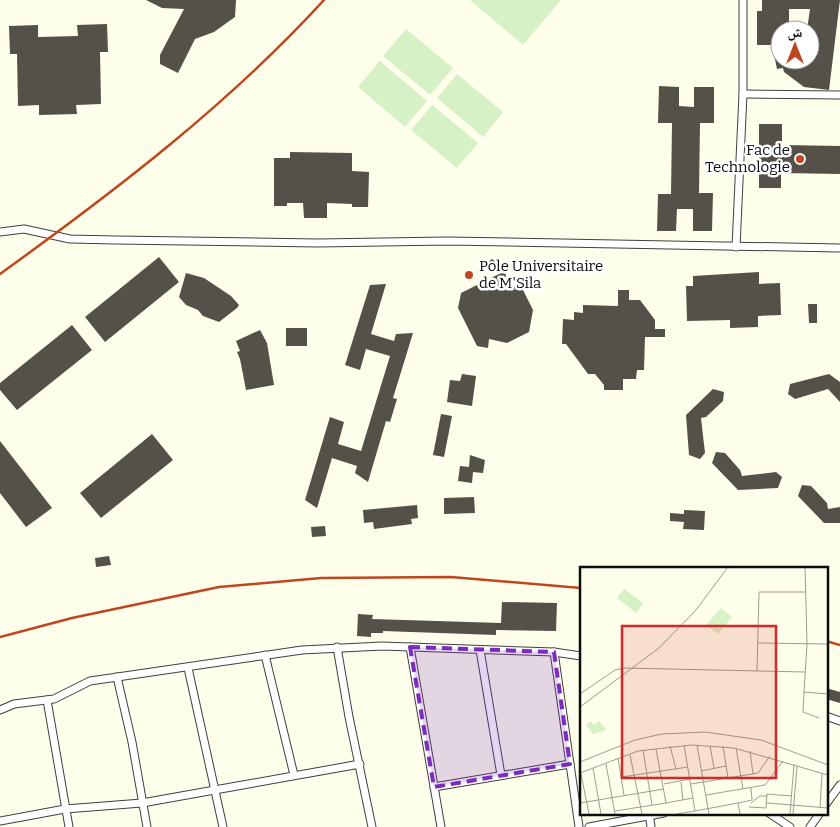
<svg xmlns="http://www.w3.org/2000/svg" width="840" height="827" font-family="Bitter,'Noto Naskh Arabic',serif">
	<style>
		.pitch { fill: #d5f1c5 }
		.building { fill: #555048; fill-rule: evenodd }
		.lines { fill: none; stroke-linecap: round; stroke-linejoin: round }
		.street-casing { stroke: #3f3f3f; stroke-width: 9 }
		.street { stroke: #fff; stroke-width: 7 }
		.rail { stroke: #c0461f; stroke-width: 2.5 }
		.marked { fill: #7b2cbf; fill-opacity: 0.2; stroke: #7b2cbf; stroke-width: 4; stroke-dasharray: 10 6; stroke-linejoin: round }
		.poi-dot { fill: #c0461f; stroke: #fff; stroke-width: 2 }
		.labels { text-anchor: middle; stroke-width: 5; stroke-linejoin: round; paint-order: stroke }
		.poi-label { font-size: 15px; fill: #0c0c0c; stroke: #fff; text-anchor: end }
		.inset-road { fill: none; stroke: #9d9e91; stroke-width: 1 }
		.view { fill: #d62828; fill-opacity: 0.15; stroke: #d62828; stroke-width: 2.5 }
		.inset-edge { fill: none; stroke: #0c0c0c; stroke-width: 2.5 }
	</style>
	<rect width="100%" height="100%" fill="#fdffea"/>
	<g class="pitch">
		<path d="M470,0H561L523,45Z"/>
		<path d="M406,29L453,68L430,95L383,56Z"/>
		<path d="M380,61L427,101L405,127L358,87Z"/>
		<path d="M457,74L503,112L483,137L437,98Z"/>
		<path d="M432,105L478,143L457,168L411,130Z"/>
	</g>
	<g class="building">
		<path d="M146,0H236L235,17L214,32L195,39L178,73L160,64V55L184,9L162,8Z"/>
		<path d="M762,0H840L829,90L804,87L784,72L783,68L777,69L772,45H757V11H762ZM789,9H810L807,30H810V60H780V30H789Z"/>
		<path d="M107,24L108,52H100L101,104L76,105L77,114L39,115V105L18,106L17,54H10L9,26L38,25V37L78,36L77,25Z"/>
		<path d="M659,86L679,87V106L694,107V87H714V123H700L699,193H713L712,231H693V209H677L676,231H657L658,194H671L672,123H658Z"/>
		<path d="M759,124H782V145L840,146V174L781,173V188H759Z"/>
		<path d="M290,152L352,153V171L369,172L368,207H352V204L327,203V218H304L303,203H287V206H274V158H290Z"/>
		<path d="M159,257L179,282L105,342L85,317Z"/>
		<path d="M759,272V284L780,283L781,315L758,316V327L730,328V320L687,321L686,286H693V276Z"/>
		<path d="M186,273L204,278L231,296L239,305L237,308L219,322L203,316L198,310L186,305L179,297Z"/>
		<path d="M501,273L506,274L504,285L522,288L533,310L529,332L507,343L489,339L488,348L477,346L458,308L461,293Z"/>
		<path d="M386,284L371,334L394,341L396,334L413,333L393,398L397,399L390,422L386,421L368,482L355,473L357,466L332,458L317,508L305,500L330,417L344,422L338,444L361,451L390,356L366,349L360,370L345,365L370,285Z"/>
		<path d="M618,290H629V300H640L655,320V329H665V337H645L644,370H637L636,379H623V390H604V385L595,374H588L566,344H562L563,319L574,320V312L583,313V305L618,306Z"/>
		<path d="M808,304H817V323H809Z"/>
		<path d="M72,325L92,350L17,410L0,390V383Z"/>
		<rect x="286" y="328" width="21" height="18"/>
		<path d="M260,330L267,343L274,385L246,390L240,359L237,352L240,351L236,341Z"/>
		<path d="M462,374L476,376L472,406L447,402L450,380L460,381Z"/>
		<path d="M829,374L840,382V402L828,389L795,399L788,394L790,384Z"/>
		<path d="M713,389L724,392L723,401L706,417L701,418L705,453L700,459L689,455L686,415Z"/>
		<path d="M441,414L452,416L444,457L433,455Z"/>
		<path d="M152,434L173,460L101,518L80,493Z"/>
		<path d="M0,441L52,508L26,527L0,493Z"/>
		<path d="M716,452L725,453L740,470L742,476L776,472L782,477L778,488L738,490L712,463Z"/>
		<path d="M470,455L485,460L483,473L473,472L472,483L458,481L460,466L469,467Z"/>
		<path d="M802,485L811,486L827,503L828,509L840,507V523H824L798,496Z"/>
		<path d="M474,497L475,513L444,514V498Z"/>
		<path d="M417,505L418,518L411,519L412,524L374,529L373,522L364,523L363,510Z"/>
		<path d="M684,510L705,511L704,530L683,529L684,522L670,521V513L684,514Z"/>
		<path d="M325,526L326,536L312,537L311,527Z"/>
		<path d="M109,556L111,565L96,567L95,558Z"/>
		<path d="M502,602L557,603L556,631L496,630V635L383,631V633H371V637L357,636L358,614L373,615L372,619L501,623Z"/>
		<path d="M826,688L840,692V703L826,699Z"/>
	</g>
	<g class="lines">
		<defs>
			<g id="street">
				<path d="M743,94L840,95"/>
				<path d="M0,232L24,229L70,239L116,240L318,243L447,241L840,248"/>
				<path d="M736,247L743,94V0"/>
				<path d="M337,647L349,717L372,827"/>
				<path d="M410,647L441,827"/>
				<path d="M480,650L501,775"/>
				<path d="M554,652L579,827"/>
				<path d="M265,655L294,775"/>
				<path d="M188,668L223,827"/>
				<path d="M117,677L132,742L147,827"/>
				<path d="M47,700L69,827"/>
				<path d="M0,710L14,704L54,699L90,681L302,650L382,646L554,652L581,656"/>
				<path d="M826,716L840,721"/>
				<path d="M434,787L570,764"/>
				<path d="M826,804L840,785"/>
				<path d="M649,813L651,827"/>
				<path d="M769,813L790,827"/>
				<path d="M0,821L65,809L142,803L360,764"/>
				<path d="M589,827L664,813"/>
				<path d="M810,827L820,813"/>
			</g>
		</defs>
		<use href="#street" class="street-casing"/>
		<use href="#street" class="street"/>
		<g class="rail">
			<path d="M0,274C115,191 228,105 324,0"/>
			<path d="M0,637L72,618L219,587L321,578L451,577L581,588"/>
			<path d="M826,641L840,645"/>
		</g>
	</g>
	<path class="marked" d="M410,647L554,652L570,764L434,787Z"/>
	<g class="poi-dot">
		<circle cx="800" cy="159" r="5"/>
		<circle cx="469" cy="275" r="5"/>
	</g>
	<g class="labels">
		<g class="poi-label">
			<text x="790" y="155">Fac de<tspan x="790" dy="17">Technologie</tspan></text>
			<text x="479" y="271" text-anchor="start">Pôle Universitaire<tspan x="479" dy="17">de M'Sila</tspan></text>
		</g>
	</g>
	<g transform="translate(580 567)">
		<rect width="248" height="248" fill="#fdffea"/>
		<path d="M44,22L63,36L56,46L37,31ZM141,41L152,50L138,67L126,58ZM11,154L14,158L19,154L26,163L13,167L6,158Z" fill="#d5f1c5"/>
		<path class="inset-road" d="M225,0L227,77L224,125L248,127M178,76L248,77M177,104L179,25H226M224,125L223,145L239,151M0,127L35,103L44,101L225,105M0,140L79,81L116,43L148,0M104,178L115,244L158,236L160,247M117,178L129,247M90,179L96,202M130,179L134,201M143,179L148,211M156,181L163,222M76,182L86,236L113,231M63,183L72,238M170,184L173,207M50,188L62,247M38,191L44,228M0,195L55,173L82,167L125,165L181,173L248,198M26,197L35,247M13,201L21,247M121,204L146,199M0,206L58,184L112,178L154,181L248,208M1,207L9,247M42,210L108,200M101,215L103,233M84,217L110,212M111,217L178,206L190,189M126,228L185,218L203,194M0,236L84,222M158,236L172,233L171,221M171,236L180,229H187M187,236L248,241M169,240L186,241L187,227L212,229M240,240L242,207M35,244L86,236M97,247L115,244M210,247L214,197M213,247L217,199"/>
		<path class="view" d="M42,59H196V211H42Z"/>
		<rect width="248" height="248" class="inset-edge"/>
	</g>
	<g transform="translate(795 45)"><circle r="24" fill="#ffffff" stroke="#9e9e9e"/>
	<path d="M0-4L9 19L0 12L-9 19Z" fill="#c0461f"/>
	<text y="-8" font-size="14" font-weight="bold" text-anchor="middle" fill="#0c0c0c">ش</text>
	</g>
</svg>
